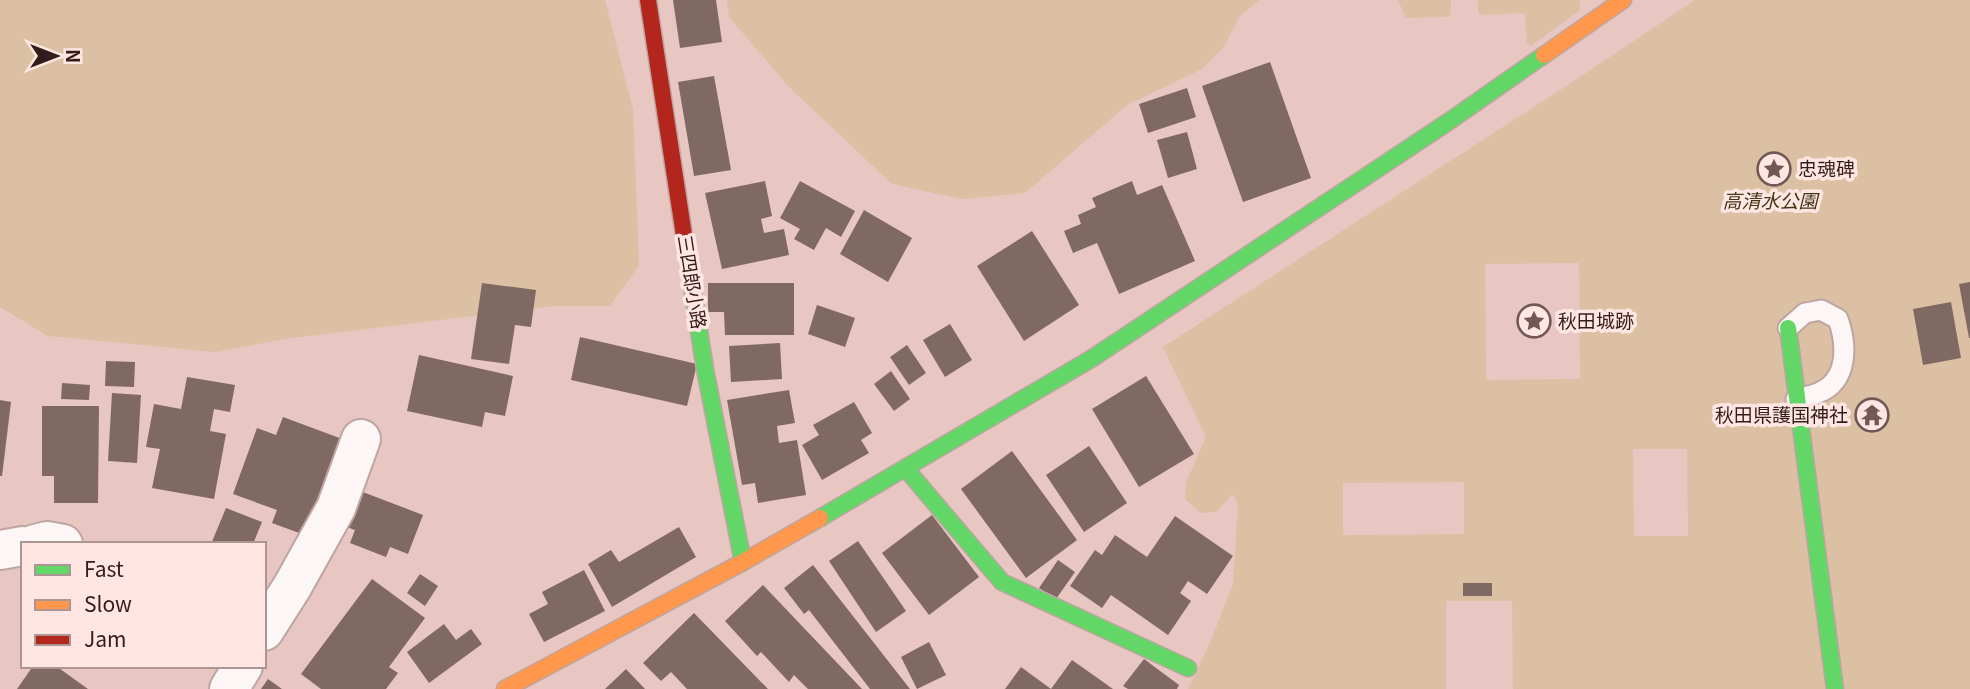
<svg xmlns="http://www.w3.org/2000/svg" width="1970" height="689" font-family="Georgia,'Noto Sans JP',serif">
	<style>
		.green { fill: #dbc0a4; fill-rule: evenodd }
		.building { fill: #806962 }
		.lines { fill: none; stroke-linecap: round; stroke-linejoin: round }
		.lane-casing { stroke: #bfa5a1; stroke-width: 23 }
		.street-casing { stroke: #bfa5a1; stroke-width: 42 }
		.fast-casing { stroke: #bfa5a1; stroke-width: 19 }
		.slow-casing { stroke: #bfa5a1; stroke-width: 19 }
		.jam-casing { stroke: #bfa5a1; stroke-width: 19 }
		.lane { stroke: #fcf6f6; stroke-width: 19 }
		.street { stroke: #fcf6f6; stroke-width: 38 }
		.fast { stroke: #63d668; stroke-width: 16 }
		.slow { stroke: #ff974d; stroke-width: 16 }
		.jam { stroke: #b3261e; stroke-width: 16 }
		.labels { text-anchor: middle; stroke-width: 7; stroke-linejoin: round; paint-order: stroke }
		.poi-label { font-size: 19px; fill: #331d1a; stroke: #ffe6e2; text-anchor: start }
		.park-label { font-size: 19px; font-style: italic; fill: #433617; stroke: #ffe6e2 }
		.street-label { font-size: 19px; fill: #331d1a; stroke: #ffe6e2 }
	</style>
	<rect width="100%" height="100%" fill="#e8c6c1"/>
	<g class="green">
		<path d="M0,0H605L633,109L639,265L610,306H555L285,339L215,352L48,336L0,307Z"/>
		<path d="M727,0H1259L1240,16L1223,48L1202,69L1127,105L1025,193L962,199L892,184L789,87L729,17Z"/>
		<path d="M1398,0H1451V14L1447,17L1406,18Z"/>
		<path d="M1478,0H1580V10L1531,46L1527,43L1525,17L1523,13L1483,15L1478,13Z"/>
		<path d="M1695,0H1970V689H1513L1512,601H1446V689H1188L1212,638L1233,584L1238,505L1233,494L1216,512L1201,513L1185,499L1187,480L1206,437L1163,347L1574,81ZM1579,263L1580,379L1486,380L1485,264ZM1633,449H1687L1688,536H1634ZM1464,482V534L1343,535V483Z"/>
	</g>
	<g class="building">
		<path d="M673,0H716L722,42L680,48Z"/>
		<path d="M1270,62L1311,178L1243,202L1202,86Z"/>
		<path d="M714,76L731,170L694,176L678,82Z"/>
		<path d="M1187,88L1196,117L1148,133L1139,104Z"/>
		<path d="M1187,132L1197,169L1168,178L1157,140Z"/>
		<path d="M765,181L772,216L761,219L764,233L784,229L789,255L722,269L705,193Z"/>
		<path d="M800,181L855,211L841,237L826,228L814,250L794,239L800,229L780,218Z"/>
		<path d="M1132,181L1137,195L1162,185L1195,261L1119,294L1097,243L1073,253L1064,231L1081,224L1078,215L1096,207L1092,198Z"/>
		<path d="M864,210L912,238L888,282L840,254Z"/>
		<path d="M1032,231L1079,305L1024,341L977,266Z"/>
		<path d="M1970,282V338H1969L1959,284Z"/>
		<path d="M482,283L536,290L531,327L515,325L509,364L471,359Z"/>
		<path d="M708,283H794V335H725L724,312H708Z"/>
		<path d="M1951,302L1961,358L1923,365L1913,309Z"/>
		<path d="M817,305L855,318L845,347L808,334Z"/>
		<path d="M950,324L972,360L945,377L923,340Z"/>
		<path d="M580,337L697,364L687,406L571,380Z"/>
		<path d="M780,343L782,379L731,382L729,346Z"/>
		<path d="M907,345L926,373L909,385L890,357Z"/>
		<path d="M419,355L513,376L505,416L485,412L482,427L407,411Z"/>
		<path d="M106,361L135,362L134,387L105,386Z"/>
		<path d="M891,371L910,399L894,411L874,384Z"/>
		<path d="M1146,376L1194,454L1139,487L1092,409Z"/>
		<path d="M187,377L235,385L230,412L214,409L210,431L226,434L214,499L152,488L160,449L146,447L154,404L181,409Z"/>
		<path d="M62,383L90,385L89,400L61,399Z"/>
		<path d="M789,390L795,423L777,426L779,443L797,440L806,495L758,503L755,483L742,485L727,400Z"/>
		<path d="M112,393L141,395L137,463L108,461Z"/>
		<path d="M0,400L11,402L2,476H0Z"/>
		<path d="M854,402L872,433L861,440L869,453L822,480L802,445L819,435L813,425Z"/>
		<path d="M42,406H99L98,503H54V476H42Z"/>
		<path d="M283,417L345,440L310,537L272,523L277,510L233,494L257,428L276,435Z"/>
		<path d="M1089,446L1127,503L1084,532L1046,475Z"/>
		<path d="M1012,451L1077,540L1026,578L961,489Z"/>
		<path d="M355,489L423,515L408,554L390,547L386,557L350,543L355,530L341,525Z"/>
		<path d="M226,508L262,522L253,544H211Z"/>
		<path d="M932,515L979,577L929,615L882,553Z"/>
		<path d="M1175,516L1233,556L1207,594L1188,581L1180,593L1191,601L1168,635L1111,595L1102,608L1070,586L1095,550L1102,555L1115,535L1147,557Z"/>
		<path d="M679,527L696,557L612,607L588,564L611,550L619,562Z"/>
		<path d="M858,541L906,611L876,632L829,561Z"/>
		<path d="M1058,560L1075,572L1056,599L1039,588Z"/>
		<path d="M813,565L910,689H870L809,610L804,614L784,588Z"/>
		<path d="M584,570L605,611L544,642L529,614L548,604L542,592Z"/>
		<path d="M420,574L438,586L425,606L407,593Z"/>
		<path d="M372,579L425,618L389,667L398,673L386,689H321L301,674Z"/>
		<rect x="1463" y="583" width="29" height="13"/>
		<path d="M763,585L862,689H808L794,675L789,682L761,652L757,656L725,621Z"/>
		<path d="M694,613L768,689H687L671,672L661,681L643,663Z"/>
		<path d="M444,624L456,640L471,629L482,644L429,683L407,652Z"/>
		<path d="M929,642L946,675L917,689L901,657Z"/>
		<path d="M1144,659L1179,685L1177,689H1128L1123,686Z"/>
		<path d="M1072,660L1113,689H1005L1021,667L1051,689Z"/>
		<path d="M33,666H56L88,689H17Z"/>
		<path d="M626,669L645,689H605Z"/>
		<path d="M268,679L282,689H261Z"/>
	</g>
	<g class="lines">
		<defs>
			<path id="lane" d="M1788,328L1805,313L1821,310L1838,319C1847,344 1849,381 1818,393C1811,396 1803,397 1796,399"/>
			<g id="street">
				<path d="M35,544L47,541L63,544"/>
				<path d="M0,550L23,546"/>
				<path d="M264,631L292,587L336,508L361,439"/>
				<path d="M229,689L243,666"/>
			</g>
			<g id="fast">
				<path d="M689,268L705,369L743,562"/>
				<path d="M1788,328L1835,689"/>
				<path d="M906,469L1002,582L1188,668"/>
				<path d="M820,518L1091,359L1448,122L1544,55"/>
			</g>
			<g id="slow">
				<path d="M1544,55L1623,0"/>
				<path d="M505,689L743,562L820,518"/>
			</g>
			<path id="jam" d="M648,0L689,268"/>
		</defs>
		<use href="#lane" class="lane-casing"/>
		<use href="#street" class="street-casing"/>
		<use href="#fast" class="fast-casing"/>
		<use href="#slow" class="slow-casing"/>
		<use href="#jam" class="jam-casing"/>
		<use href="#lane" class="lane"/>
		<use href="#street" class="street"/>
		<use href="#fast" class="fast"/>
		<use href="#slow" class="slow"/>
		<use href="#jam" class="jam"/>
	</g>
	<defs>
		<symbol id="sight-ring" viewBox="-11 -11 22 22"><circle r="9.5" fill="#ffe6e2" stroke="#725854" stroke-width="1.5"/><path d="M0-6L1.8-2.2L6-1.7L2.9 1.2L3.7 5.4L0 3.3L-3.7 5.4L-2.9 1.2L-6-1.7L-1.8-2.2Z" fill="#725854"/></symbol>
		<symbol id="temple-ring" viewBox="-11 -11 22 22"><circle r="9.5" fill="#ffe6e2" stroke="#725854" stroke-width="1.5"/><path d="M0-6L5-2H3V0L6.5 2.5H4V6H1.5V3h-3V6H-4V2.5H-6.5L-3 0V-2H-5Z" fill="#725854"/></symbol>
	</defs>
	<g fill-rule="evenodd">
		<use href="#sight-ring" x="1755" y="150" width="38" height="38"/>
		<use href="#sight-ring" x="1515" y="302" width="38" height="38"/>
		<use href="#temple-ring" x="1853" y="396" width="38" height="38"/>
	</g>
	<g class="labels">
		<g class="poi-label">
			<text x="1798" y="176">忠魂碑</text>
			<text x="1558" y="328">秋田城跡</text>
			<text x="1848" y="422" text-anchor="end">秋田県護国神社</text>
		</g>
		<g class="park-label">
			<text x="1770" y="208">高清水公園</text>
		</g>
		<g class="street-label">
			<text transform="translate(692 282) rotate(81)" y="7">三四郎小路</text>
		</g>
	</g>
	<rect x="21" y="542" width="245" height="126" fill="#ffe6e2" stroke="#ad9692" stroke-width="2"/>
	<rect x="35" y="565" width="35" height="10" fill="#63d668" stroke="#ad9692" stroke-width="2"/>
	<text x="84" y="577" font-size="21" fill="#331d1a">Fast</text>
	<rect x="35" y="600" width="35" height="10" fill="#ff974d" stroke="#ad9692" stroke-width="2"/>
	<text x="84" y="612" font-size="21" fill="#331d1a">Slow</text>
	<rect x="35" y="635" width="35" height="10" fill="#b3261e" stroke="#ad9692" stroke-width="2"/>
	<text x="84" y="647" font-size="21" fill="#331d1a">Jam</text>
	<g transform="translate(56 56) rotate(90)" stroke="#ffe6e2" stroke-width="5" paint-order="stroke">
	<path d="M0-5L12 26L0 18L-12 26Z" fill="#331d1a"/>
	<text y="-10" font-size="19" font-weight="bold" text-anchor="middle" fill="#331d1a">N</text>
	</g>
</svg>
